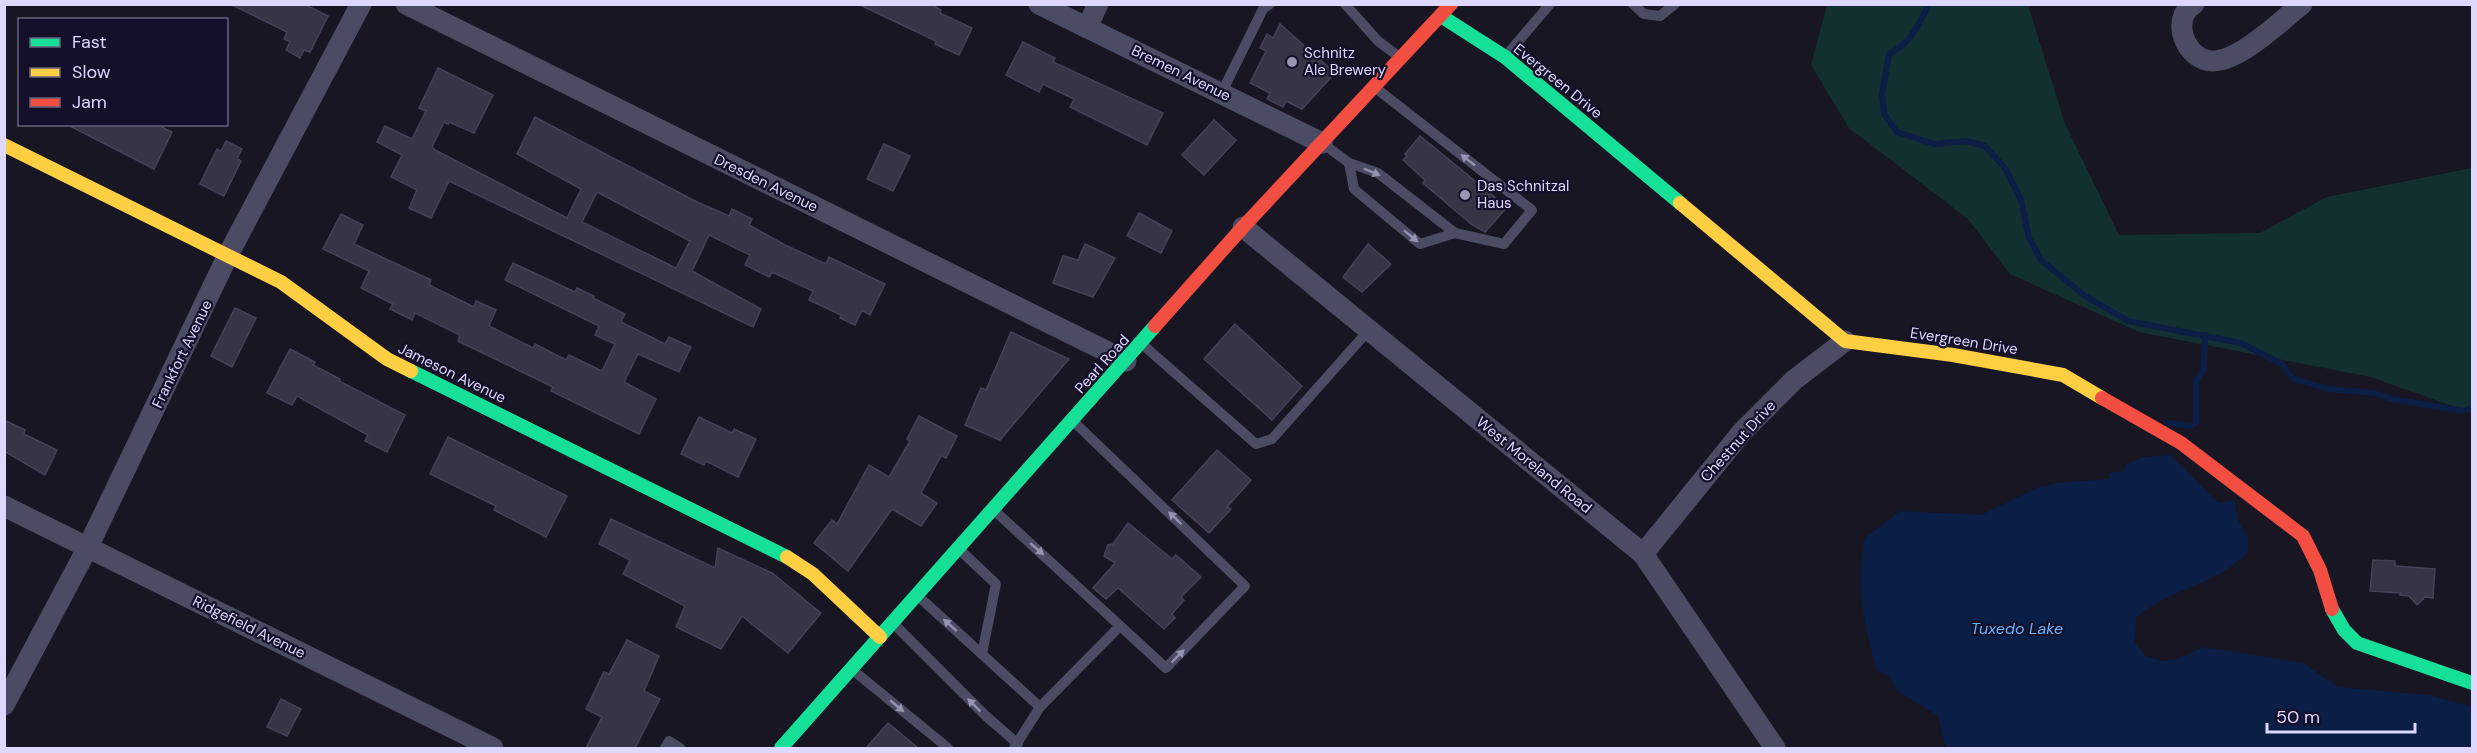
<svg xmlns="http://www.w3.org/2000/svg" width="2477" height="753" font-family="'DM Sans',sans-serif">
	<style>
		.green { fill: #133031 }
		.water { fill: #0a1e46 }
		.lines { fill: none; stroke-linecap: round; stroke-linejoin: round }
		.stream { stroke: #0a1e46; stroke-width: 6 }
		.building { fill: #373445; stroke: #454157; stroke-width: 1.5; fill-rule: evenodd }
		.lane { stroke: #4c4b64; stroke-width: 10 }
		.street { stroke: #4c4b64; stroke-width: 21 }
		.fast { stroke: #16e098; stroke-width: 14 }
		.slow { stroke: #ffcf43; stroke-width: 14 }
		.jam { stroke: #f24e42; stroke-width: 14 }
		.oneway { fill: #9592b2 }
		.poi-dot { fill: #9994b2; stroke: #151029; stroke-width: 2 }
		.labels { text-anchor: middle; stroke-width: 4.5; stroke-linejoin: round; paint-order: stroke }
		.poi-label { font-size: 15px; fill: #ded8ff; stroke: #151029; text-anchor: start }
		.street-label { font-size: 15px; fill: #ded8ff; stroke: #151029 }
		.water-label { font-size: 16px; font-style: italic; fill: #66b4ff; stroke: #151029 }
	</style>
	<rect width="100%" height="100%" fill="#181623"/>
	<path class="green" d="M1827,5H2028L2065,124L2119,235L2260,233L2327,197L2472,168V413L2371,377L2139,332L2010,274L1968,219L1849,128L1811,65Z"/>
	<path class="water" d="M2170,455L2219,503L2234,500L2238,520L2248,538V552C2218,585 2168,589 2136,618L2135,643L2146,656L2162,661L2178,659L2204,647L2303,663L2338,687L2429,695L2472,707V748H1946L1938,716L1896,690L1890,677L1877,671C1864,622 1855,589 1865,538L1900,511L1981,515L2039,487L2058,483L2108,479L2109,473L2124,471L2126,464L2144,457Z"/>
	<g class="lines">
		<g class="stream">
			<path d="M1929,4C1918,26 1911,43 1889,54L1882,94L1884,114L1897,132L1934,144L1966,141L1985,146L2005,168L2021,200L2029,238L2041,260L2085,296L2128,321L2241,343L2282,364L2292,378L2328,389L2375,393L2392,399L2462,411L2472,408"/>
			<path d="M2168,423L2191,426L2196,423V381L2204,370L2205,335"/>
		</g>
	</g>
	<g class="building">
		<path d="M230,4H304L328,16L310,52L304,50L300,58L286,50L290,42L284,39L287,32Z"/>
		<path d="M858,4H931L941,10L940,13L972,28L959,55L935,44L936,41Z"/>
		<path d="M1280,24L1335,73L1302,109L1286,101L1283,107L1267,99L1270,93L1250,83L1266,51L1260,48L1267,34L1273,38Z"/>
		<path d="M1023,42L1055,58L1053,62L1163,113L1147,145L1070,107L1074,99L1043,84L1039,92L1006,75Z"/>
		<path d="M438,68L493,95L474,133L449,122L448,124L444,122L432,147L435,150L567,218L581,189L517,154L535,117L695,201L729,216L732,209L752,219L749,225L785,245L826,264L829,257L885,284L870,315L862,310L855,325L840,318L841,315L809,300L813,291L772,272L769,277L745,265L750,255L709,235L692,271L761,309L753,327L449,181L431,218L409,208L417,190L391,177L402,155L377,142L385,126L412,139L426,111L419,108ZM597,192L690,241L676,268L582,222Z"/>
		<path d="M1214,120L1236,140L1204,175L1182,155Z"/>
		<path d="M66,124H156L172,132L154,169Z"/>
		<path d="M1420,136L1507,207L1485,232L1471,224L1423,183L1425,180L1403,160L1407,156L1405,154Z"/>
		<path d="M226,141L242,149L237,159L241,161L224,196L200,184L217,149L221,151Z"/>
		<path d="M884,144L910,156L893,191L867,179Z"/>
		<path d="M1139,213L1172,231L1161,253L1127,236Z"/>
		<path d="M341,214L363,225L354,244L431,280L429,285L474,307L476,301L496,310L489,326L533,348L535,344L566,360L569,355L602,371L615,344L595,335L599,326L505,280L513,263L575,292L577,288L594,296L593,298L625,314L621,322L665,344L669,337L691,347L679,372L638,354L624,382L656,399L639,434L551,391L553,387L458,341L460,335L415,313L412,320L390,309L393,304L361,288L369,271L323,249Z"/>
		<path d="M1085,244L1115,258L1093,297L1053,283L1063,256L1078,260Z"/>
		<path d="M1368,244L1391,264L1362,292L1343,277Z"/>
		<path d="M235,308L256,318L232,367L211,356Z"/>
		<path d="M1235,324L1302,386L1272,420L1204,359Z"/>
		<path d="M1011,332L1069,359L1000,440L965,425L981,388L986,390Z"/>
		<path d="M290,349L315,362L313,365L340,379L339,381L405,415L387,452L365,441L368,435L297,396L292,405L267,393Z"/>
		<path d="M919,416L957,436L946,458L941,456L921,493L937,503L921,526L892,509L848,571L814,543L832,520L837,524L869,465L889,477L910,441L907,439Z"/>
		<path d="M699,417L732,433L734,429L756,439L738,477L706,461L704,465L681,454Z"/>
		<path d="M4,420L25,430L24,434L57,450L45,475L4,451Z"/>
		<path d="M448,437L567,496L546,537L494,510L496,506L430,474Z"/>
		<path d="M1217,450L1251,480L1227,507L1231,509L1209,533L1172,500Z"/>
		<path d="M611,519L715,568L718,548L772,573L821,613L788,653L742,616L721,649L676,627L685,606L623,574L630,560L599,544Z"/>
		<path d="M1128,523L1172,559L1176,555L1201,577L1181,597L1184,600L1172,614L1175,618L1164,629L1118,588L1106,599L1093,588L1115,563L1104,556L1108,545L1113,544Z"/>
		<path d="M2373,560L2395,561V566L2435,569L2433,598L2425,597L2417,605L2409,596L2400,595L2401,593L2370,591Z"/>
		<path d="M627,640L659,656L644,691L660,699L635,748H586L602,717L586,709L604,672L609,674Z"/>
		<path d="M281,699L301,709L287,736L267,727Z"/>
		<path d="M888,723L918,748H866Z"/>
	</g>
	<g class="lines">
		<g class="lane">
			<path d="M1345,4L1378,41L1398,56"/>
			<path d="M1633,4L1644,14L1660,16L1675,4"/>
			<path d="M1505,57L1550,4"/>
			<path d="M1222,92L1263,9L1270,4"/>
			<path d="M1325,145L1349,163L1378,173L1455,233L1504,244L1532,210L1377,89"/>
			<path d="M1349,163L1354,189L1420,244L1455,233"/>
			<path d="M1142,344L1256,444L1272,439L1369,330"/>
			<path d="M996,512L1166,668L1245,586L1075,423"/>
			<path d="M961,551L996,584L982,654"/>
			<path d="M918,596L1040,707"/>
			<path d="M895,625L987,717L1018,744"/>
			<path d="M854,671L948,748"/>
			<path d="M665,748L669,741L680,748"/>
			<path d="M1014,748L1040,707L1119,627"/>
		</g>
		<g class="street">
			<path d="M406,4L1126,361"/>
			<path d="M1039,4L1322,143"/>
			<path d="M2194,4C2169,19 2186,61 2213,61C2240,61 2281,21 2302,4"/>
			<path d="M1087,28L1098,4"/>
			<path d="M1243,227L1643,554L1775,748"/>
			<path d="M4,506L493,748"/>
			<path d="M1643,554L1742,432L1794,380L1845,341"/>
			<path d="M4,705L88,547L228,255L361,4"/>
		</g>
		<g class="fast">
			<path d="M1441,16L1505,57L1680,203"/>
			<path d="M411,371L787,557"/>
			<path d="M2332,609L2344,630L2357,643L2472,683"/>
			<path d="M781,748L1155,326"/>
		</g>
		<g class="slow">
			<path d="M4,145L281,282L387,359L411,371"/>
			<path d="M1680,203L1845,341L1953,355L2063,375L2102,398"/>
			<path d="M787,557L813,574L880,637"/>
		</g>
		<g class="jam">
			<path d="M1155,326L1243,227L1451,4"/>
			<path d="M2102,398L2181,443L2303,536L2320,570L2332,609"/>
		</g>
	</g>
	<defs><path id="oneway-solid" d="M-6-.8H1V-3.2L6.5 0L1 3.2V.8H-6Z" transform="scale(1.5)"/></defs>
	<g class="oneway">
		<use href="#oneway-solid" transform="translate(1468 160) rotate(-142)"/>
		<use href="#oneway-solid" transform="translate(1372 172) rotate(23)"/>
		<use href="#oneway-solid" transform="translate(1411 236) rotate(39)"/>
		<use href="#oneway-solid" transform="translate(1175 518) rotate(-136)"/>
		<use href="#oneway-solid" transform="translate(1037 549) rotate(41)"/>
		<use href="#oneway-solid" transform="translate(950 625) rotate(-138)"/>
		<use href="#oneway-solid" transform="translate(1178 656) rotate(-46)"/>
		<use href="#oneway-solid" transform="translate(974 705) rotate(-135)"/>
		<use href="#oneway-solid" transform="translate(897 706) rotate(40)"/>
	</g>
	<g class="poi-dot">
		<circle cx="1292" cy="62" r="6"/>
		<circle cx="1465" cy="195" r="6"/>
	</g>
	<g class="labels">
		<g class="poi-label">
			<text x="1304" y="58">Schnitz<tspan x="1304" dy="17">Ale Brewery</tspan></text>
			<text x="1477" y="191">Das Schnitzal<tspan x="1477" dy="17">Haus</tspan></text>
		</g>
		<g class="street-label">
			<text transform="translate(1181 73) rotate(26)" y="5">Bremen Avenue</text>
			<text transform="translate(1558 81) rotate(39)" y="5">Evergreen Drive</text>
			<text transform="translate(766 183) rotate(26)" y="5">Dresden Avenue</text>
			<text transform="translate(1964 341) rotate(9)" y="5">Evergreen Drive</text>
			<text transform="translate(182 354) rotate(-64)" y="5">Frankfort Avenue</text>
			<text transform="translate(1102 364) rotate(-48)" y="5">Pearl Road</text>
			<text transform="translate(452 373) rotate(26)" y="5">Jameson Avenue</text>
			<text transform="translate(1738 441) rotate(-48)" y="5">Chestnut Drive</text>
			<text transform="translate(1534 465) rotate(39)" y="5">West Moreland Road</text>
			<text transform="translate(249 627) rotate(26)" y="5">Ridgefield Avenue</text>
		</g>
		<g class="water-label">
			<text x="2017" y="634">Tuxedo Lake</text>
		</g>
	</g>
	<rect width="2477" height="753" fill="none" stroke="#ded8ff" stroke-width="12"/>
	<rect x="18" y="18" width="210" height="108" fill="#151029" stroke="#65607f" stroke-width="1.5"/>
	<rect x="30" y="38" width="30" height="9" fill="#16e098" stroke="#65607f" stroke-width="1.5"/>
	<text x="72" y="48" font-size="18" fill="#ded8ff">Fast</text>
	<rect x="30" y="68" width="30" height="9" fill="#ffcf43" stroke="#65607f" stroke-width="1.5"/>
	<text x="72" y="78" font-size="18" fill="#ded8ff">Slow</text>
	<rect x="30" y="98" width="30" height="9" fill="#f24e42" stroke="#65607f" stroke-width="1.5"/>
	<text x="72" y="108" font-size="18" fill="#ded8ff">Jam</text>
	<path d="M2267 723v9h148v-9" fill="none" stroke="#ded8ff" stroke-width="3"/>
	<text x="2276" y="723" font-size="18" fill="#ded8ff" stroke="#151029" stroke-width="4.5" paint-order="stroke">50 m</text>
</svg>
